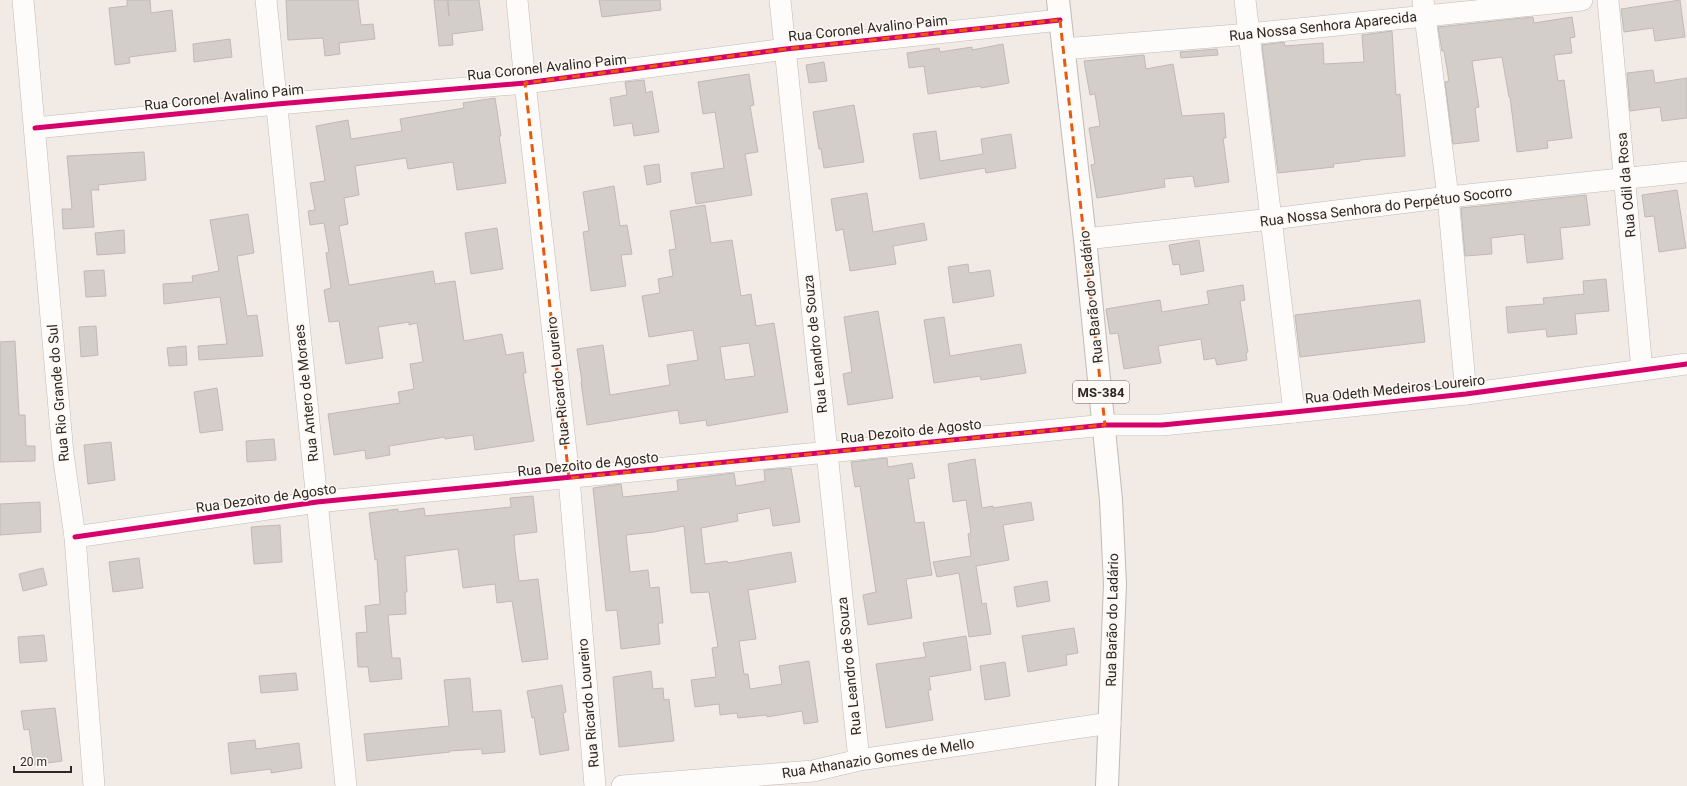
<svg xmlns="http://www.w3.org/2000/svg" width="1687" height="786" font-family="Roboto,sans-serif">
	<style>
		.building { fill: #d4ceca; stroke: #c0bab6; fill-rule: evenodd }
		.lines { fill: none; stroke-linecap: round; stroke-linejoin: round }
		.street-casing { stroke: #c1bbb7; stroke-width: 22 }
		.primary-casing { stroke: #c1bbb7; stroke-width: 24 }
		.street { stroke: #fdfcfb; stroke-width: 21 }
		.primary { stroke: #fdfcfb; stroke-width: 22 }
		.cycleway-casing { stroke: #fef8f4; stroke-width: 8 }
		.cycleway { stroke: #d6006c; stroke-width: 5 }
		.marked { fill: none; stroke: #e8590c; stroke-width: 3; stroke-dasharray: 8 5; stroke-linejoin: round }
		.labels { text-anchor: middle; stroke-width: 3; stroke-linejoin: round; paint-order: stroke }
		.shield { fill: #fef8f4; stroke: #6c6662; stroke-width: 1 }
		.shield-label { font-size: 13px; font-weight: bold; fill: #2d2824 }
		.street-label { font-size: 14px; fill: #2d2824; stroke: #fef8f4 }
	</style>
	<rect width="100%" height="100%" fill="#f1eae5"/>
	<g class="building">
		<path d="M127,0H150L151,13L172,10L176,51L129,57L130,63L115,65L109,8L127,6Z"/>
		<path d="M286,0H358L361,25L373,24L375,39L339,43L340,54L325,56L323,38L288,40Z"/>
		<path d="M434,0H447L449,16L448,0H479L483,30L452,34L453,45L439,46Z"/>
		<path d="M599,0H660L661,10L602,17Z"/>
		<path d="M1680,0L1685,37L1655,41L1653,28L1624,32L1621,9Z"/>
		<path d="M1533,17L1534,23L1572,17L1575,37L1570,38L1572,53L1554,55L1558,81L1564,80L1572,138L1547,141L1548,148L1517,152L1510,97H1509L1502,57L1472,61L1479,107L1475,108L1479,141L1453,144L1445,82L1449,81L1444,51H1442L1438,27Z"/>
		<path d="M1392,31L1396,95L1400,94L1405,156L1360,160V161L1333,164L1334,167L1278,173L1262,45L1284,42L1285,46L1323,43L1324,64L1364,62L1362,35Z"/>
		<path d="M230,39L232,57L194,62L193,44Z"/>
		<path d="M1003,44L1009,83L981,88V86L928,94L924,66L909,68L907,53L939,48L940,52L972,47V50Z"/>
		<path d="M1217,49L1218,55L1181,58L1180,52Z"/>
		<path d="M1144,55L1146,69L1173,64L1182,116L1224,113L1226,138H1223L1229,182L1195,187L1193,176L1164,179L1165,187L1097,198L1091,165L1095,164L1089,128L1100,126L1095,94L1090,95L1084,61Z"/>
		<path d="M824,62L827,81L809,83L806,65Z"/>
		<path d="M1653,70L1655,83L1687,78V118L1662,121L1660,107L1630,111L1627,73Z"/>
		<path d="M749,74L754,105L750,106L758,152L745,154L752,195L696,204L691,173L724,168L715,112L703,114L698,82Z"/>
		<path d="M644,80L646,93L652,91L659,132L634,136L632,123L614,126L610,98L627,95L625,82Z"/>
		<path d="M495,98L501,136H499L506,183L457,190L453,162L408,169L406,158L355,166L359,195L344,198L348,224L339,226L349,285L433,271L435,284L455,281L464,341L502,334L506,355L523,352L526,373H523L534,441L475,450L473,435L445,439V437L389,446L390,455L366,459L365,450L334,455L328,414L400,403L398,392L414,389L410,364L423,362L417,323L409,325V322L378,327L383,358L346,364L339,321L329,322L324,290L331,288L326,253L329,252L324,223L310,225L308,211L315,210L310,183L325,181L316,126L348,120L351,139L402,131L400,119L464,108L463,103Z"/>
		<path d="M854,105L864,162L824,168L821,149H819L813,112Z"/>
		<path d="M936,131L940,161L983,154L981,139L1011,134L1016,168L986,173L985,168L920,179L913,134Z"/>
		<path d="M144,152L146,180L98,185L99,190H91L94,227L63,229L62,209H72L67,156Z"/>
		<path d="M659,164L661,182L647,185L644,166Z"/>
		<path d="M614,186L620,226L627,225L632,254L621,255L626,286L591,291L583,232L589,231L583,192Z"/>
		<path d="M1677,190L1686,248L1659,252L1654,216L1645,217L1642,195Z"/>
		<path d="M867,193L873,232L924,223L927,240L893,246L896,264L850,271L843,229L836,231L831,199Z"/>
		<path d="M1586,195L1590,225L1560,228L1563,259L1527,263L1524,234L1491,238L1492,254L1465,256L1461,208Z"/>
		<path d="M705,205L711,243L732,240L741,296L751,294L756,326L774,323L788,412L707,426L706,420L680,424L678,410L587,425L581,382H582L577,349L603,345L610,395L670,385L667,365L698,360L693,330L649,337L642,296L660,293L658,279L673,276L669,250L676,249L670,211ZM749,343L755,376L725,380L720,347Z"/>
		<path d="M248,214L254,253L237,256L247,316L257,315L263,356L199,360L198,346L227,344L220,297L164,304L163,284L193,282L192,276L219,271L210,220Z"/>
		<path d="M497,228L503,269L471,274L465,233Z"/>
		<path d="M124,230L125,253L97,255L95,233Z"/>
		<path d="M1199,240L1204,271L1181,275L1179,264L1173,265L1169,245Z"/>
		<path d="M968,264L969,273L990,270L994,296L953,303L948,267Z"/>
		<path d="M104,270L106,296L86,297L84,271Z"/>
		<path d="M1606,279L1609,311L1575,314L1577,334L1547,337L1546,329L1508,333L1506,307L1544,304L1543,298L1584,294L1583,281Z"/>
		<path d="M1243,285L1245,300L1240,301L1248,352L1246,353L1247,360L1217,365L1215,358L1204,360L1201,339L1158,346L1161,363L1124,369L1118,333L1110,334L1106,309L1160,300L1162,312L1209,304L1207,291Z"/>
		<path d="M1420,300L1425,342L1300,357L1295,315Z"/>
		<path d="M878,311L893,398L848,405L843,374L852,372L844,317Z"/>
		<path d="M944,317L950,356L1021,344L1026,373L981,380L980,376L934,383L924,320Z"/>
		<path d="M96,326L98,355L81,357L79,327Z"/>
		<path d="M15,341L19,415H25L26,446H35V461L0,462V342Z"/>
		<path d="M186,346L187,365L169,366L167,348Z"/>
		<path d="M217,388L223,430L200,433L194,392Z"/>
		<path d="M274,439L276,460L247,462L246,441Z"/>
		<path d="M111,442L115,480L88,484L84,445Z"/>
		<path d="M887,458L888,467L912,463L915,478L908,479L915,523L924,522L932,575L906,579L912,618L868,625L863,595L876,592L860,486L855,487L851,462Z"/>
		<path d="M975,459L982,508L993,506V508L1031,502L1034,520L1003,525L1009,560L976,566L982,604L986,603L991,634L969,637L959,573L937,577L933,562L971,556L968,534L971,533L966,500L953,502L948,464Z"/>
		<path d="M791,468L800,522L773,526L770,508L737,514L738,521L701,528L705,564L727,561L728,563L791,552L796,582L748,590L756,639L739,641L744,674H748L750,689L782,684L779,666L809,661L818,722L804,724L802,711L767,717V715L738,718L737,713L720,715L719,704L695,707L691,680L716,677L712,648L718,647L709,592L691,593L684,526L654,532L626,535L630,572L648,570L650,588L659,587L663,623H658L660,644L621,649L617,610L606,611L593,488L621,484L623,497L678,491L677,480L734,473L736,486L765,481L764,470Z"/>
		<path d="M533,496L537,532L514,535L515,550L519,581L538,579L548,659L522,662L512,601L497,603L495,584L463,588L458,549L405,556L407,592H405L406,614L388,615L392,658H400L402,679L370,682L368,667H358L356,633L367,632L365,606L380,604L377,559L375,560L369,513L398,509V512L424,508L425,516L454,513L511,507L510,498Z"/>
		<path d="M40,502L41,532L0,535V504Z"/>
		<path d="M280,525L282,562L254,564L251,527Z"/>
		<path d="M139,558L143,588L113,592L109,562Z"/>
		<path d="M43,568L47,585L23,591L19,574Z"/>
		<path d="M1047,581L1050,601L1017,607L1014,587Z"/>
		<path d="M1074,628L1078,653L1066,655L1067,665L1028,672L1022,636Z"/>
		<path d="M44,635L47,661L20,663L18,637Z"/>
		<path d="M966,636L971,670L929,677L931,690H928L933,720L886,728L876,664L926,657L923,643Z"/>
		<path d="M1005,662L1010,696L985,700L980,666Z"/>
		<path d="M651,671L653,689L663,688L664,700L669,699L674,741L619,747L613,677Z"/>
		<path d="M296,673L298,690L261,693L259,676Z"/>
		<path d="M470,678L473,712L501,710L505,752L482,754V749L449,751L450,752L367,761L364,734L449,726L444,680Z"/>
		<path d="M562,685L566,712L563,713L569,750L540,755L534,717L532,718L527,691Z"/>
		<path d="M55,708L62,761L34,765L29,729L24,730L21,711Z"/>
		<path d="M255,740L256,749L299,743L302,768L271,773V769L231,774L228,743Z"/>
	</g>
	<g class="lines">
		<defs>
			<g id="street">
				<path d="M23,0L63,454L75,537L94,786"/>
				<path d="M266,0L346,786"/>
				<path d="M517,0L525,83L569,478L595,786"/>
				<path d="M780,0L859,760"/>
				<path d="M1245,0L1294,412"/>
				<path d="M1423,0L1448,197L1466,394"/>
				<path d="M1608,0L1642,370"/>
				<path d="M1063,49L1249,34L1582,0"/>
				<path d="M35,128L277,104L525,83L786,49L1060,20"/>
				<path d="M1085,239L1272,219L1448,197L1687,172"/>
				<path d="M75,537L317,502L1105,425H1162L1294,412L1466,394L1687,364"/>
				<path d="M622,786L813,771L859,760L1110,723"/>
			</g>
			<path id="primary" d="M1058,0L1085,239L1111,500L1115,584L1107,786"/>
		</defs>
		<use href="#street" class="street-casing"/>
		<use href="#primary" class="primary-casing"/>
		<use href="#street" class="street"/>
		<use href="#primary" class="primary"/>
		<defs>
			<g id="cycleway">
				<path d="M35,128L277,104L525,83L786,49L1060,20"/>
				<path d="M75,537L317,502L1105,425H1162L1294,412L1466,394L1687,364"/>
			</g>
		</defs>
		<use href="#cycleway" class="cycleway-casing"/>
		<use href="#cycleway" class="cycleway"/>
	</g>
	<path class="marked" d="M1060,20L1105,425L569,478L525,83L786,49Z"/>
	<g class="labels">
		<rect class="shield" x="1073" y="381" width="56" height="22" rx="3"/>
		<g class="shield-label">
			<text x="1101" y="397">MS-384</text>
		</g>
		<g class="street-label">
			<text transform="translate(1323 26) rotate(-6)" y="5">Rua Nossa Senhora Aparecida</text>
			<text transform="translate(868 28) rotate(-6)" y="5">Rua Coronel Avalino Paim</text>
			<text transform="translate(547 67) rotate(-6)" y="5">Rua Coronel Avalino Paim</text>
			<text transform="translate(224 97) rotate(-6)" y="5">Rua Coronel Avalino Paim</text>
			<text transform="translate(1626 185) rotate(-95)" y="5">Rua Odil da Rosa</text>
			<text transform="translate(1386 206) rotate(-7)" y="5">Rua Nossa Senhora do Perpétuo Socorro</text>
			<text transform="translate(1091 297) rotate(-96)" y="5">Rua Barão do Ladário</text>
			<text transform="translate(815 344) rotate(-96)" y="5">Rua Leandro de Souza</text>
			<text transform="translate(558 381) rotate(-96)" y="5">Rua Ricardo Loureiro</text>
			<text transform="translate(1395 389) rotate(-6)" y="5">Rua Odeth Medeiros Loureiro</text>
			<text transform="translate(58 393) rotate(-95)" y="5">Rua Rio Grande do Sul</text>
			<text transform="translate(306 393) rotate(-96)" y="5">Rua Antero de Moraes</text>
			<text transform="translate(911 431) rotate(-6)" y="5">Rua Dezoito de Agosto</text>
			<text transform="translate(588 464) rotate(-6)" y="5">Rua Dezoito de Agosto</text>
			<text transform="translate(266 498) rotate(-8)" y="5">Rua Dezoito de Agosto</text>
			<text transform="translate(1112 620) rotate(-89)" y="5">Rua Barão do Ladário</text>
			<text transform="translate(849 666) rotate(-96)" y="5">Rua Leandro de Souza</text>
			<text transform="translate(588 703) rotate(-95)" y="5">Rua Ricardo Loureiro</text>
			<text transform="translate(878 758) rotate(-9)" y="5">Rua Athanazio Gomes de Mello</text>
		</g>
	</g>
	<path d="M14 766v6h57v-6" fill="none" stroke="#2d2824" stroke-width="2"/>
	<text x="20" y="766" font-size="12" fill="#2d2824" stroke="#fef8f4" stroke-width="3" paint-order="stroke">20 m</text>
</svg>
